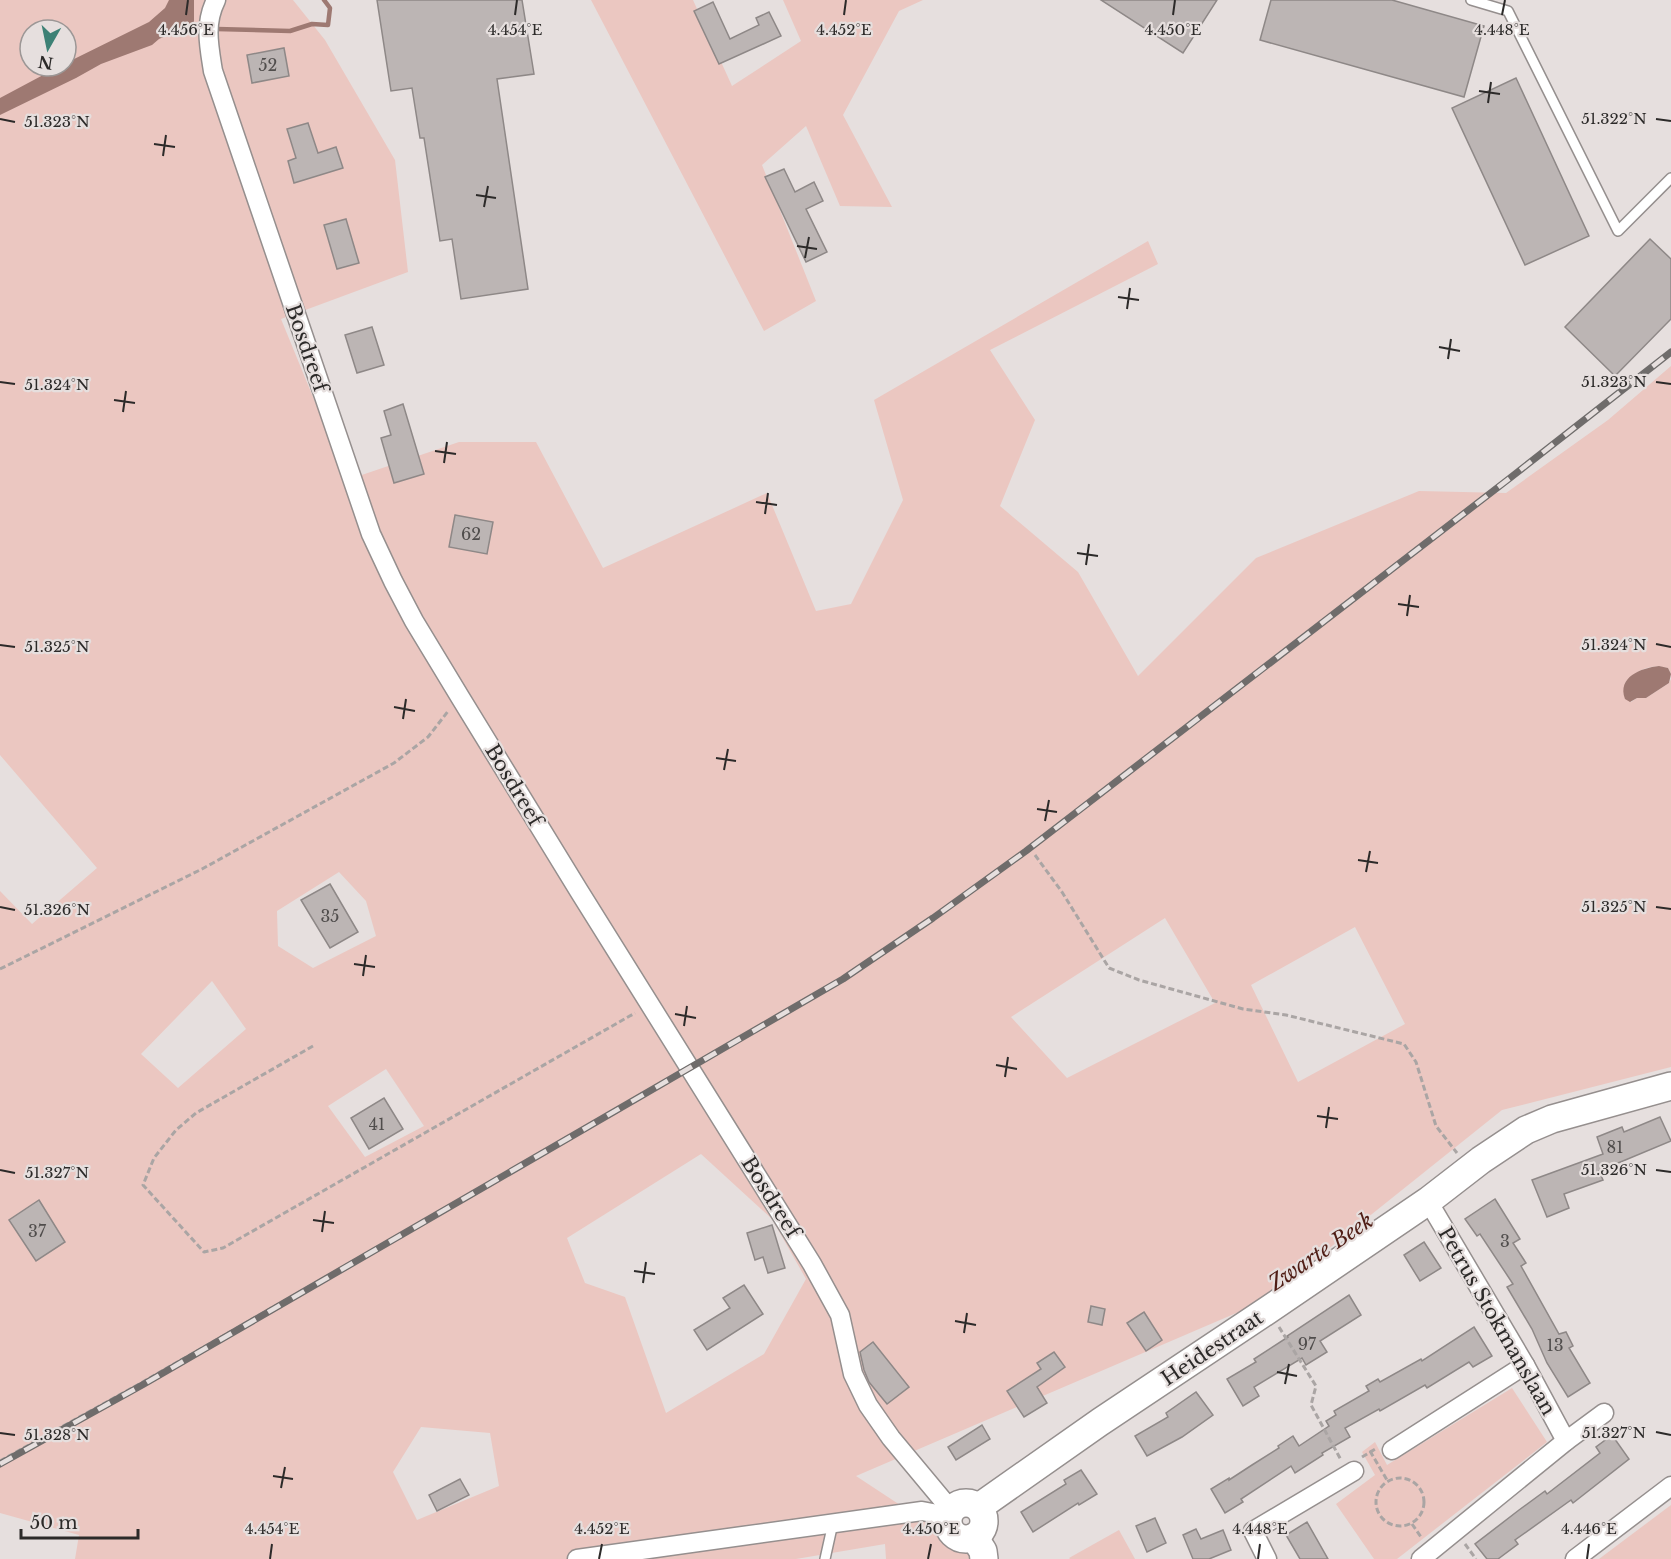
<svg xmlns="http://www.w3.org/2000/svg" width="1671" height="1559" font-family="'Libre Baskerville',serif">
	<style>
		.green { fill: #ebc7c1; fill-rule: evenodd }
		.water { fill: #9e7972 }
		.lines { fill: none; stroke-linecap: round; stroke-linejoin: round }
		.stream { stroke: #9e7972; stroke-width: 4.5 }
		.building { fill: #bcb5b4; stroke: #8e8887; stroke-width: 1.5 }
		.lane-casing { stroke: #958f8e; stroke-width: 12 }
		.street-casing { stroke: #958f8e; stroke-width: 21 }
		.secondary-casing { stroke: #958f8e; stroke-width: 30 }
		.path { stroke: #aaa5a4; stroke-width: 3; stroke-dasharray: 6 3; stroke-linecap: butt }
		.lane { stroke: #fff; stroke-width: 9 }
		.street { stroke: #fff; stroke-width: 18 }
		.secondary { stroke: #fff; stroke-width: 27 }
		.rail-casing { stroke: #6f6c6b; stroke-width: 7 }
		.rail { stroke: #e6dfde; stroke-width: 4.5; stroke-dasharray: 14; stroke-linecap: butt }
		.ticks { fill: none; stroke: #2c2a29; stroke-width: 2 }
		.labels { text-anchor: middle; stroke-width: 4.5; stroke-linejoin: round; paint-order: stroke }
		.number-label { font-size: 16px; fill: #504d4c }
		.street-label { font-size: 20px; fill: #2c2a29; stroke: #e6dfde }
		.water-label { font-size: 21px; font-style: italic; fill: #4f1d15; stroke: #e6dfde }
		.ticks-label { font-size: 15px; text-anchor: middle; fill: #2c2a29; stroke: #e6dfde; stroke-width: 4.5; stroke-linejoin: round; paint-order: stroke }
	</style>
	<rect width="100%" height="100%" fill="#e6dfde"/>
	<g class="green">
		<path d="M0,0H293L325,40L395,160L408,272L281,319L347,480L459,442H536L603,568L767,493L816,611L851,604L903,500L874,400L1148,241L1158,264L990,350L1035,420L1000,506L1078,572L1138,676L1256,558L1419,491L1506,493L1608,420L1671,366V674L1668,668C1651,663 1636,670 1625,683L1631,702L1637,698H1646L1669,683L1671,679V1067L1502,1110L1262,1302L856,1476L970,1551L971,1559H886L885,1544L796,1559H75L79,1535L0,1513V891L32,924L97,868L0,755ZM30,30H66V66H30ZM339,872L366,901L376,936L313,968L278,946L277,911ZM1165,918L1215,1003L1067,1078L1011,1017ZM1355,927L1405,1024L1298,1082L1251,985ZM212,981L246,1029L178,1088L141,1054ZM386,1069L424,1126L365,1157L328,1106ZM701,1154L772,1219L806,1279L764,1354L666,1413L625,1297L585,1283L567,1238ZM421,1427L490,1433L499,1486L417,1520L393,1472Z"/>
		<path d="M591,0H693L732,86L801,41L783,0H923L899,11L843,115L892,207L840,206L806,126L762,165L816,301L764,331Z"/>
		<path d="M1512,1388L1547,1442L1397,1559H1374L1336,1504L1375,1475L1362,1452L1375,1442L1387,1465Z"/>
		<path d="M1671,1505V1559H1599Z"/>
		<path d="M1119,1530L1135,1559H1070L1069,1558Z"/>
	</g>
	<g class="water">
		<path d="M169,0H194V28L178,34L168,35L159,39L152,45L101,64L76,78L0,115V98L60,66H66V63L149,22L165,8Z"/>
		<path d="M1659,666L1668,668L1671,674L1669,683L1646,698H1637L1630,702L1625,699C1617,677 1641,668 1659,666Z"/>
	</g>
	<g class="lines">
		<g class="stream">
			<path d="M194,28H199"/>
			<path d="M217,29L290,31L312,24L328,25L330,8L324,0"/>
		</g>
	</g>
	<g class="building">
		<path d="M377,0H522L534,74L497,79L528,289L461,299L452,239L440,241L424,138H420L412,88L391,91Z"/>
		<path d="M1101,0H1217L1183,53Z"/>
		<path d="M1271,0H1392L1484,26L1464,97L1260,40Z"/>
		<path d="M713,2L730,39L759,25L756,18L769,12L781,36L719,64L694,11Z"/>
		<path d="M284,48L289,76L252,83L247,55Z"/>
		<path d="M1516,78L1589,236L1525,265L1452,108Z"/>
		<path d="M308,123L318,153L336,147L343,168L294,183L288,161L296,158L287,129Z"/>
		<path d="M784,169L795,192L814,182L823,201L806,209L827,252L806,262L765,177Z"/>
		<path d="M346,219L359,263L337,269L324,225Z"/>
		<path d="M1650,239L1671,259V319L1615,376L1565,327Z"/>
		<path d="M372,327L384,365L357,373L345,335Z"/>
		<path d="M403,404L424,474L394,483L381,438L391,435L384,411Z"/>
		<path d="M455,515L493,522L487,554L449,547Z"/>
		<path d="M330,884L358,932L330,948L301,900Z"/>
		<path d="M384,1098L403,1129L369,1149L351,1118Z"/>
		<path d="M1660,1117L1671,1141L1599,1171L1603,1180L1564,1194L1569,1208L1547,1217L1532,1180L1603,1154L1597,1137L1622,1127L1624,1132Z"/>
		<path d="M1495,1199L1520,1239L1513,1243L1526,1263L1521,1266L1559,1334L1566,1332L1573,1346L1569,1348L1590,1383L1568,1397L1547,1363L1532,1329L1507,1287L1513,1284L1480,1234L1477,1236L1465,1219Z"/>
		<path d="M39,1200L65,1242L36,1261L9,1220Z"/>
		<path d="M772,1225L785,1268L768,1273L763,1257L755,1260L747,1233Z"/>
		<path d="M1424,1242L1441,1268L1420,1281L1404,1255Z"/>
		<path d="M744,1285L763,1314L707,1350L694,1330L730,1308L723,1298Z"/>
		<path d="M1349,1295L1361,1315L1320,1341L1327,1352L1306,1365L1302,1358L1254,1387L1259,1396L1243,1406L1227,1379L1256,1362L1254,1359L1288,1337L1287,1336Z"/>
		<path d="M1091,1306L1105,1309L1102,1325L1088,1322Z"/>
		<path d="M1144,1312L1162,1340L1146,1351L1127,1323Z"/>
		<path d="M1474,1327L1492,1356L1473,1367L1469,1362L1427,1388L1425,1385L1380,1411L1379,1409L1345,1428L1350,1437L1322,1453L1323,1455L1295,1473L1291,1466L1241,1499L1243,1502L1225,1513L1211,1489L1229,1478V1480L1252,1465L1279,1448L1278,1446L1293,1436L1299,1446L1329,1426L1326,1421L1336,1415L1334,1411L1369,1391L1366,1386L1378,1379L1380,1382L1421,1359L1422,1361Z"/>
		<path d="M873,1342L909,1387L887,1404L869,1382L864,1370L860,1352Z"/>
		<path d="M1054,1352L1065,1367L1037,1387L1047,1403L1024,1417L1007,1391L1041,1369L1037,1363Z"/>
		<path d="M1196,1392L1213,1415L1182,1437L1147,1456L1135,1436L1168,1417L1166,1413Z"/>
		<path d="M982,1425L990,1439L956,1460L948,1447Z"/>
		<path d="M1612,1435L1629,1459L1573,1503L1571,1500L1515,1540L1518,1544L1498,1559H1487L1475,1544L1519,1510L1545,1491L1547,1494L1600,1453L1596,1447Z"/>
		<path d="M1081,1470L1097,1494L1079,1505L1078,1503L1033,1532L1021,1512L1066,1484L1064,1480Z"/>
		<path d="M460,1479L469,1495L437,1511L429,1495Z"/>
		<path d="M1155,1518L1166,1543L1147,1552L1136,1526Z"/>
		<path d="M1307,1522L1328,1559H1300L1286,1535Z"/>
		<path d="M1196,1529L1201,1539L1223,1530L1231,1550L1209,1559H1193L1183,1535Z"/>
	</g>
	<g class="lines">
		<defs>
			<g id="lane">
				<path d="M1471,0L1508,11L1618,231L1671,178"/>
				<path d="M825,1559L833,1523"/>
			</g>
			<g id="street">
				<path d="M216,0C204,24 209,46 213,71L371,534L393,581L414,621L460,697L579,891L812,1264L840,1315L853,1374L868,1405L891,1438L951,1510"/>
				<path d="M1428,1201L1525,1365L1566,1441"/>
				<path d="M1392,1450L1525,1365"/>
				<path d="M577,1559L922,1511L948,1516"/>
				<path d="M1267,1559L1253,1531L1354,1471"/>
				<path d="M1421,1559L1566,1441L1604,1413"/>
				<path d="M1575,1559L1671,1486"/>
			</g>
			<g id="secondary">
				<circle cx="966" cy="1521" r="18"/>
				<path d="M979,1507L1100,1422L1268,1310L1428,1201L1481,1160L1526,1130L1552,1119L1671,1086"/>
				<path d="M974,1537L983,1551L984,1559"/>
			</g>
		</defs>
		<use href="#lane" class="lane-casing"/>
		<use href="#street" class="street-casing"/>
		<use href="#secondary" class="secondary-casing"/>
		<g class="path">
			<path d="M1035,855L1062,892L1109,968L1139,980L1243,1009L1286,1015L1404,1044L1416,1062L1436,1126L1457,1153"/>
			<path d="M0,969L202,869L394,763L428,737L449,710"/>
			<path d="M313,1046L196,1113L176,1130L154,1158L143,1185L204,1252L223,1248L635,1013"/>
			<path d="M1279,1327L1316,1386L1311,1405L1341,1460"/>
			<path d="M1370,1451L1387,1480"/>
			<path d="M1362,1457L1377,1448"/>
			<path d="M0,1461L141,1383L676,1076"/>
			<circle cx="1400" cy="1502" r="24"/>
			<path d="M1412,1524L1421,1537"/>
			<path d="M1465,1544L1476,1559"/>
		</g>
		<use href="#lane" class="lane"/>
		<use href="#street" class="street"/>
		<use href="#secondary" class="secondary"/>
		<defs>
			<path id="rail" d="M0,1464L144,1384L843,979L933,918L1026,851L1510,478L1671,352"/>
		</defs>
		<use href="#rail" class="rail-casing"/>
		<use href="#rail" class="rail"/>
	</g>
	<path class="ticks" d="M186,15L188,0M515,15L517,0M844,15L846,0M1173,15L1175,0M1502,15L1505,0M1479,91L1500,94M1488,103L1491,82M0,119L15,122M1656,119L1671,121M154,144L175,147M163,156L166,135M476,195L496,198M484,207L488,186M797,246L817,249M805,258L809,237M1118,297L1139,300M1127,309L1130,288M1439,347L1460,351M1448,359L1451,339M0,382L15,384M1656,382L1671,384M114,400L135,403M123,412L126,391M435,451L456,454M444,463L447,442M756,502L777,505M765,514L768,493M1077,553L1098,556M1086,565L1089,544M1398,604L1419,607M1407,616L1410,595M1656,644L1671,647M0,645L15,647M394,707L415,711M403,719L406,699M716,758L736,761M724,770L728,749M1037,809L1057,812M1045,821L1049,800M1358,860L1378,863M1366,872L1370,851M0,907L15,910M1656,907L1671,909M354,964L375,967M363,976L366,955M675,1014L696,1018M684,1026L687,1006M996,1065L1017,1069M1005,1077L1008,1057M1317,1116L1338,1119M1326,1128L1329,1107M0,1170L15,1173M1656,1170L1671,1172M313,1220L334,1223M322,1232L325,1211M634,1271L655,1274M643,1283L646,1262M955,1321L976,1325M964,1333L967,1313M1277,1372L1297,1376M1285,1384L1289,1364M1656,1432L1671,1435M0,1433L15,1435M273,1476L293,1479M281,1488L285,1467M270,1559L272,1544M599,1559L602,1544M928,1559L931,1544M1258,1559L1260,1544M1587,1559L1589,1544"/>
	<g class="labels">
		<g class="number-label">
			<text x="268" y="71">52</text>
			<text x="471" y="540">62</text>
			<text x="330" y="922">35</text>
			<text x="377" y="1130">41</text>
			<text x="1615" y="1153">81</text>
			<text x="37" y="1237">37</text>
			<text x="1505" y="1247">3</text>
			<text x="1307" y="1350">97</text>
			<text x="1555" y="1351">13</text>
		</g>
		<g class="street-label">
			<text transform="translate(307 348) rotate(71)" y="7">Bosdreef</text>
			<text transform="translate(514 785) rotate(59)" y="7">Bosdreef</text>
			<text transform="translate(771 1197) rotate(58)" y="7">Bosdreef</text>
			<text transform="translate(1497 1321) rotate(60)" y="7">Petrus Stokmanslaan</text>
			<text transform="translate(1212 1348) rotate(-34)" y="7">Heidestraat</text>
		</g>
		<g class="water-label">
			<text transform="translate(1321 1252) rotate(-34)" y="7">Zwarte Beek</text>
		</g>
	</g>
	<g class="ticks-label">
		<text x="186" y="35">4.456°E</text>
		<text x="515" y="35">4.454°E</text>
		<text x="844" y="35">4.452°E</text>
		<text x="1173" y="35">4.450°E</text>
		<text x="1502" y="35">4.448°E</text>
		<text x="1614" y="124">51.322°N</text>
		<text x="57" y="127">51.323°N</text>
		<text x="1614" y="387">51.323°N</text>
		<text x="57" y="390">51.324°N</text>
		<text x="1614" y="650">51.324°N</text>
		<text x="57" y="652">51.325°N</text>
		<text x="1614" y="912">51.325°N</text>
		<text x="57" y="915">51.326°N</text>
		<text x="1614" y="1175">51.326°N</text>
		<text x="57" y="1178">51.327°N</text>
		<text x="1614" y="1438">51.327°N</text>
		<text x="57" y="1440">51.328°N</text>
		<text x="272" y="1534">4.454°E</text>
		<text x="602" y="1534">4.452°E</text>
		<text x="931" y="1534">4.450°E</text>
		<text x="1260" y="1534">4.448°E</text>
		<text x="1589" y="1534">4.446°E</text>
	</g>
	<g transform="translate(48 48) rotate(189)"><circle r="28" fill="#e6dfde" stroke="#9c9796" stroke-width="1.5"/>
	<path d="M0-4.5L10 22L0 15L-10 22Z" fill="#3d8175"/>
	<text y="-9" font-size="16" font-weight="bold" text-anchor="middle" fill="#2c2a29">N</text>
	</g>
	<path d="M21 1529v9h117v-9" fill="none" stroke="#2c2a29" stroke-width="3"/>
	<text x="30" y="1529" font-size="18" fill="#2c2a29" stroke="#e6dfde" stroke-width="4.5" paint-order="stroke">50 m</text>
</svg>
